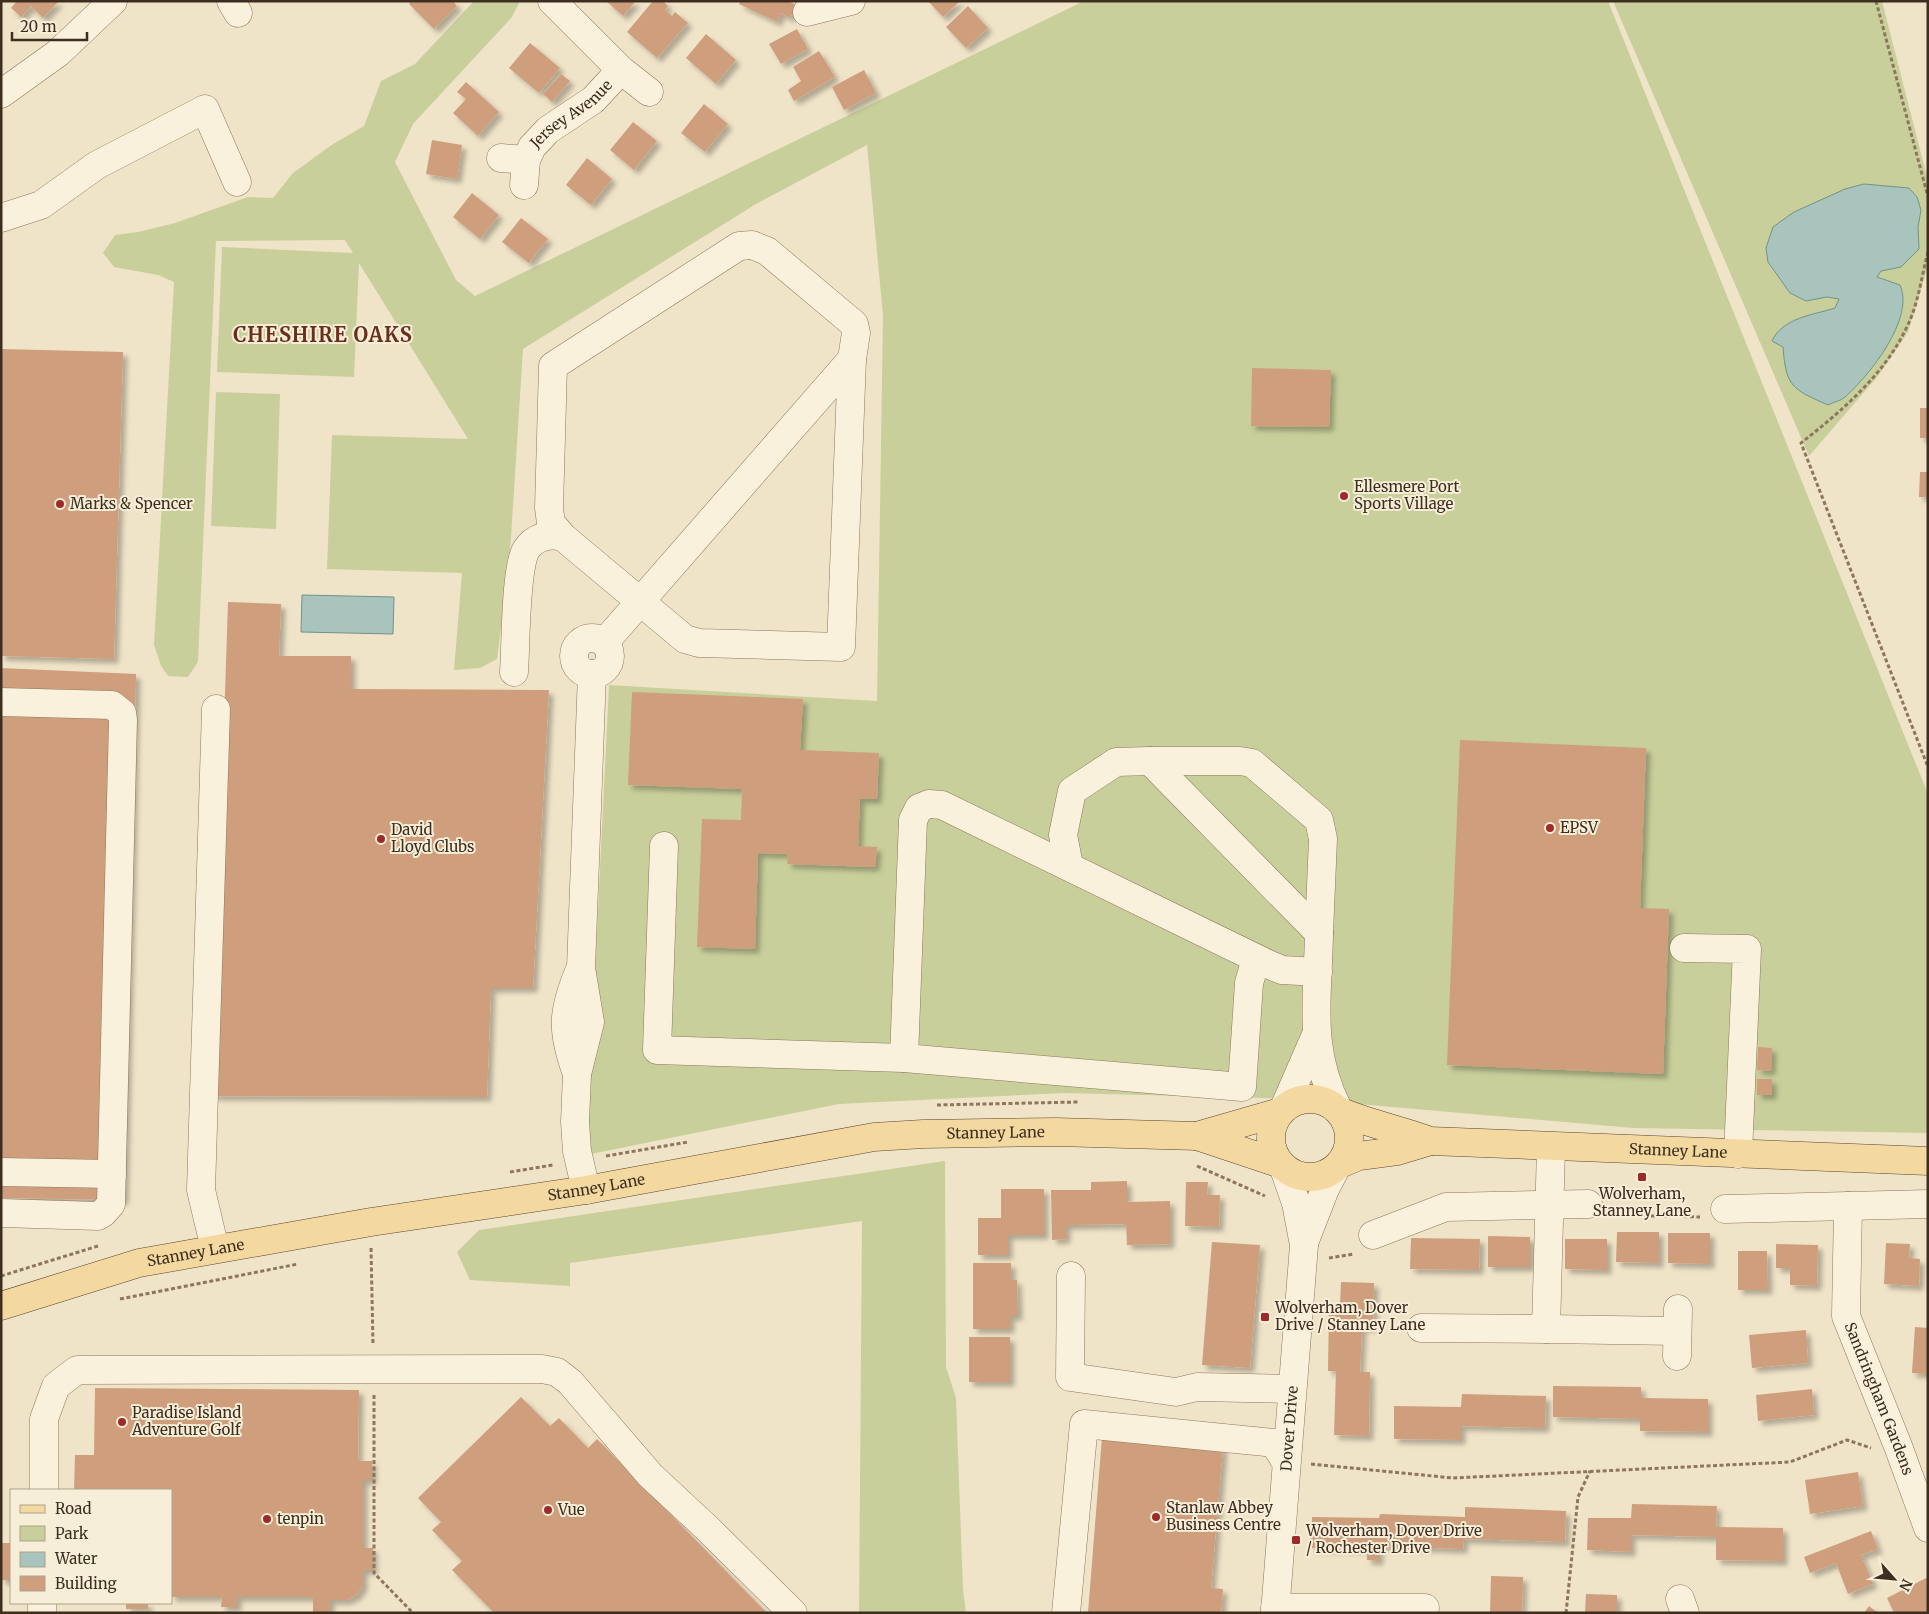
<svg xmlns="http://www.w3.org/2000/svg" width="1929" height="1614" font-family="Merriweather,serif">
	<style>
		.green { fill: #c9cf9b }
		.water { fill: #a9c4bc; stroke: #6f938a }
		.building { fill: #cf9f7d; filter: url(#shadow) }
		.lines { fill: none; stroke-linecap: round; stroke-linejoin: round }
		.minor-casing { stroke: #8d765c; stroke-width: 29 }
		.major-casing { stroke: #5b4430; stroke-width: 29 }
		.path { stroke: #8d765c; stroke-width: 3; stroke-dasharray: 4 2.5; stroke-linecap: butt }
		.minor { stroke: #faf1dc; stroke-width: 28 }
		.major { stroke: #f3d9a0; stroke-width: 28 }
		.poi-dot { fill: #9e2a2b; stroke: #f7eed8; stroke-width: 2 }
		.labels { text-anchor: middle; stroke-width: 4; stroke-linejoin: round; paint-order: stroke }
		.street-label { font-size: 15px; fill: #3d2e20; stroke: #f7eed8 }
		.poi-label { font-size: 15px; fill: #3d2e20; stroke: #f7eed8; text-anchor: start }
		.district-label { font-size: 20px; font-weight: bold; letter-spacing: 1px; fill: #6b2e1e; stroke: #f7eed8 }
	</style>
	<defs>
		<filter id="shadow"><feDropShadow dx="4.5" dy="4.5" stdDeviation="2.5" flood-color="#0004"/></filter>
	</defs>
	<rect width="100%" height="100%" fill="#f0e4c8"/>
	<g class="green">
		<path d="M474,1H520L512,17L413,124L395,162L456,280L475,296L1084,1H1608L1928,794V1133L1633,1128L1301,1099L1064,1093L839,1104L586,1155L609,685L877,701L883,316L867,145L756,204L523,349L509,569L497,659L480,668L454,670L462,573L327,569L332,435L468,439L359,263L354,377L217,372L222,247L353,253L345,240L216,241L198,662L188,677L168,676L161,666L154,645L174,282L158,275L114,267L103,253L115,235L138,232L175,223L248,197L273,198L293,173L330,146L364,126L381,81L415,64Z"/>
		<path d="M1613,1H1882L1928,181V266L1908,332L1878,376L1809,456Z"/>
		<path d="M216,392L280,394L276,529L211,526Z"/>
		<path d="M945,1161L946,1367L956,1398L963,1590L966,1613H859L862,1221L570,1263V1286L470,1280L457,1252L479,1230Z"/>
	</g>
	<g class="water">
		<path d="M1864,184L1909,188L1917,197L1921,210L1918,227L1919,249L1901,267L1881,271L1877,277L1900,285C1915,318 1870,375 1845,397C1841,401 1833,402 1828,405C1792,389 1786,387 1783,347L1772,341C1782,318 1813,315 1835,308L1839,299L1827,297L1806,301L1790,293L1768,262L1766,248L1773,227L1794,212L1845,189Z"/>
		<path d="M302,595L394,597L393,634L301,632Z"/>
	</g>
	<g class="building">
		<path d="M17,1H59L43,18L31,6L21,17L11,8Z"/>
		<path d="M411,1H453L457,6L434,29L409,4Z"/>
		<path d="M606,1H636L623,16Z"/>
		<path d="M653,1H663L668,6L665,10L672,16L675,12L688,23L657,58L627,32Z"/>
		<path d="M741,1H788L796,5L790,18L781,13L777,22L739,4Z"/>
		<path d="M928,1H960L943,17Z"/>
		<path d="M968,6L988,28L966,48L946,27Z"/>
		<path d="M797,29L808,49L781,64L769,44Z"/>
		<path d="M706,34L736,60L716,84L686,58Z"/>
		<path d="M530,43L560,68L539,93L509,68Z"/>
		<path d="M819,51L835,77L794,101L788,90L801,81L793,67Z"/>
		<path d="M864,70L876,93L844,110L832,87Z"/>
		<path d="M561,74L570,81L552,102L543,94Z"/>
		<path d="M466,82L499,112L478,136L453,113L466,99L457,92Z"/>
		<path d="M704,104L728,124L705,152L681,133Z"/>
		<path d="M633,122L657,141L634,170L610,150Z"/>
		<path d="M432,140L462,145L457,179L426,174Z"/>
		<path d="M587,158L612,179L591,205L566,185Z"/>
		<path d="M472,193L499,215L480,239L453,217Z"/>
		<path d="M521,218L548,239L529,263L502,242Z"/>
		<path d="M1,349L123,352L114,659L1,656Z"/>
		<path d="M1252,368L1331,370L1329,427L1251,426Z"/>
		<rect x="1920" y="408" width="8" height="30"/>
		<path d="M1920,472H1928V497H1919Z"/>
		<path d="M228,602L281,604L279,656H351V689L549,690L533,988H491L487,1097L212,1096Z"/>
		<path d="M1,668L136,674L124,1200L1,1198Z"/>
		<path d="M632,692L803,699L800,750L879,753L877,799H860L858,846L877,847L875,867L787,864L788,854L758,853L755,949L697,947L702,819L741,820L742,789L628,785Z"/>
		<path d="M1460,740L1646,748L1640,908L1669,909L1663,1074L1447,1065Z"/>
		<path d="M1758,1047L1772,1048L1771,1071L1757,1070Z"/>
		<rect x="1757" y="1079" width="15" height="16"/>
		<path d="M1127,1181V1202L1170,1201V1244L1127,1245L1126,1224L1066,1225V1239L1052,1240L1051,1190H1091V1182Z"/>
		<path d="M1186,1182H1208L1207,1195H1220L1219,1227L1185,1226Z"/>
		<path d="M1001,1189H1044V1235H1008V1255H978V1218H1001Z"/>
		<path d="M1617,1232H1659V1263L1616,1262Z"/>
		<path d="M1668,1233H1710V1264L1668,1263Z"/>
		<path d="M1488,1236L1530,1237V1267H1488Z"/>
		<path d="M1411,1238L1480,1239L1479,1270L1410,1269Z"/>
		<path d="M1565,1239H1607V1270L1565,1269Z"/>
		<path d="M1212,1242L1260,1245L1250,1368L1202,1365Z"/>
		<path d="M1886,1243L1910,1244L1909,1258L1920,1259L1919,1286L1884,1284Z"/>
		<path d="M1776,1244L1818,1245L1817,1286L1790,1285V1268H1776Z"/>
		<path d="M1738,1251H1767L1768,1290H1738Z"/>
		<path d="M973,1263H1011V1280H1017L1018,1316H1010V1329H973Z"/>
		<path d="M1341,1282L1374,1283L1373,1327H1362L1361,1350L1360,1372H1370L1369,1436L1334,1435L1336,1371H1328L1329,1306H1340Z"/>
		<path d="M1915,1327L1928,1328V1374L1912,1373Z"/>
		<path d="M1806,1330L1808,1363L1752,1368L1749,1335Z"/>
		<rect x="969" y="1337" width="41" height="45"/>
		<path d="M1553,1386L1641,1387V1398L1708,1399V1432L1640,1431V1419L1553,1417Z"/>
		<path d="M95,1388L359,1390L358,1461H372V1480H363V1548H373V1570H363V1586L357,1595L347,1600H330V1612H313V1597H237V1607H221L222,1597H171V1490H74L75,1455H94Z"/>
		<path d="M1812,1389L1814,1415L1758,1421L1756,1395Z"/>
		<path d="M1462,1394L1546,1396L1545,1428L1461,1426V1440L1394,1439V1406L1461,1407Z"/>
		<path d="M521,1397L550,1426L559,1418L588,1448L597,1439L767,1613H494L452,1570L462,1561L432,1530L441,1522L418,1498Z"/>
		<path d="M1102,1437L1223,1446L1211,1588L1223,1589L1221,1613H1088Z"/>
		<path d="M1858,1472L1863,1506L1810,1514L1805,1480Z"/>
		<path d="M1632,1504L1717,1506L1716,1527L1783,1528V1561L1716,1560V1537L1631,1535V1552L1587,1550L1588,1518H1631Z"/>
		<path d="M1465,1507L1566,1511L1565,1542L1464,1539L1463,1549L1379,1546V1561L1367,1560V1549L1311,1548L1312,1517L1379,1518L1380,1514L1465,1517Z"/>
		<path d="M1871,1531L1878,1549L1861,1555L1873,1584L1848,1594L1836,1563L1810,1573L1804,1557Z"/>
		<rect x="1" y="1543" width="10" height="37"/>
		<path d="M1491,1576L1523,1577L1522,1613H1490Z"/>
		<path d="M1928,1577V1613H1894L1887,1598Z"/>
		<path d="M1586,1594L1617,1595V1613H1585Z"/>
		<rect x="126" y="1603" width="22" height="6"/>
		<path d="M1869,1606L1878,1613H1864Z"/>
	</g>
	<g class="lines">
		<defs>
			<g id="minor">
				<path d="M231,1L238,13"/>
				<path d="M552,1L621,70L649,92"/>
				<path d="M807,12L851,1"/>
				<path d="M1,94L58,53L113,1"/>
				<path d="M501,158L526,160"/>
				<path id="s1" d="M524,185L526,160L532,147L548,130L593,100L621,70"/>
				<path d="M1,218L41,205L97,165L205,109L237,182"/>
				<circle cx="592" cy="656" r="18"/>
				<path d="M604,643L852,359"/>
				<path d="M514,672C516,646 515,570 526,550C534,537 550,533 563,537L685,639L699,643L841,647L852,359L856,333L854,324L767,251L752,245L739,246L553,366L549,508L551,523L563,537"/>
				<path d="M1,702L112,705L122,713L123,720L111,1204L103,1213L98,1216L1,1213"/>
				<path d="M1150,761H1240L1252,763L1319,820L1323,839L1319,933"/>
				<path d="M664,846L657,1050L904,1058L1242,1087L1249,983L1256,959"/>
				<path d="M1069,866L1063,835L1072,791L1116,762L1150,761L1319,933C1318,999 1307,1048 1338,1109"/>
				<path d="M1684,948L1747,949L1738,1154"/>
				<path d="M904,1058L913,820L919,808L929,804L942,805L1270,965L1282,970L1318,972"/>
				<path d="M577,1074C561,1030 562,1012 580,969"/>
				<path d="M1284,1108L1315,1037"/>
				<path d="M1,1172L112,1174"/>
				<path d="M586,1190L577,1151L575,1122L577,1074L590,1022L581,968L592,674"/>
				<path id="s2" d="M1848,1206L1846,1316L1898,1446L1928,1528"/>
				<path d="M1725,1209L1928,1204"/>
				<path d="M1373,1235L1446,1207L1588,1204"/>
				<path d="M1304,1243L1325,1189L1336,1168"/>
				<path d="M215,1249L201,1190L216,709"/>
				<path d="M1071,1276L1070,1377L1176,1392L1197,1387L1291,1389"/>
				<path d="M1421,1328L1546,1329L1551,1148"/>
				<path d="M1546,1329L1677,1331"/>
				<path d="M1677,1356L1678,1309"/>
				<path d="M44,1490V1419L56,1386L77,1370L542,1369L557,1372L570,1382L650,1475L708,1529L793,1613"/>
				<path d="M1680,1599L1685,1613"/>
				<path d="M1275,1608H1425"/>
				<path d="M42,1613V1603"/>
				<path d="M1066,1613L1084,1424L1274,1443L1286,1462"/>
				<path id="s3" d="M1275,1613L1304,1245L1296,1203L1283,1166"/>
			</g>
			<g id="major">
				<circle cx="1310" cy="1138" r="39"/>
				<path id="s4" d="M1341,1112C1370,1124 1401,1130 1430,1141L1928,1161"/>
				<path d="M1197,1136L1280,1112"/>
				<path d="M1340,1164L1359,1156L1397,1151L1430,1141"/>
				<path id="s5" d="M1,1306L139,1263L371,1222L586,1190L874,1137L923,1134L1056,1132L1197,1136L1281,1164"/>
			</g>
		</defs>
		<use href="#minor" class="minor-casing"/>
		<use href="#major" class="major-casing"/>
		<g class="path">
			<path d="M1876,1L1928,197"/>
			<path d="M1928,252C1922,274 1919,299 1910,320C1888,372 1844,409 1801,443L1928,767"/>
			<path d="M937,1105L1078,1102"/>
			<path d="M606,1156L688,1142"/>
			<path d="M1197,1166L1265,1196"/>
			<path d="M510,1172L553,1165"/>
			<path d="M1612,1215L1700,1217"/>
			<path d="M371,1248L373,1344"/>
			<path d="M1329,1258L1354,1254"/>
			<path d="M1,1276L98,1246"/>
			<path d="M120,1299L298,1264"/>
			<path d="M374,1395V1573L413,1613"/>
			<path d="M1311,1464L1453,1478L1790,1462L1847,1440L1871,1448"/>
			<path d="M1566,1613L1578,1497L1590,1471"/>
		</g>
		<use href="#minor" class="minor"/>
		<use href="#major" class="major"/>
	</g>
	<g class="poi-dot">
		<circle cx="1344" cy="496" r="5"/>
		<circle cx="60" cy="504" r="5"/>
		<circle cx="1550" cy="828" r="5"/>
		<circle cx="381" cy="839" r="5"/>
		<rect x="1637" y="1172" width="10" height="10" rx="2.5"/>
		<rect x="1260" y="1312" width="10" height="10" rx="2.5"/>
		<circle cx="122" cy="1422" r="5"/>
		<circle cx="548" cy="1510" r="5"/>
		<circle cx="1156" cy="1517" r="5"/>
		<circle cx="267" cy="1519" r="5"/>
		<rect x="1291" y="1535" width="10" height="10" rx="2.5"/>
	</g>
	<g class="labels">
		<g class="street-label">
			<text dy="5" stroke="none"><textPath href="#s1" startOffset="91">Jersey Avenue</textPath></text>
			<text dy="5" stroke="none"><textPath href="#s5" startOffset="1012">Stanney Lane</textPath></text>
			<text dy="5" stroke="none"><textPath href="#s4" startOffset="342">Stanney Lane</textPath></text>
			<text dy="5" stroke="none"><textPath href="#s5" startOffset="608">Stanney Lane</textPath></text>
			<text dy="5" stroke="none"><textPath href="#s5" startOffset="202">Stanney Lane</textPath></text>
			<text dy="5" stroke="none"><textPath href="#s2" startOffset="199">Sandringham Gardens</textPath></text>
			<text dy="5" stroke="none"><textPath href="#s3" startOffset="185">Dover Drive</textPath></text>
		</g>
		<g class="poi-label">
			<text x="1354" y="492">Ellesmere Port<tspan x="1354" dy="17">Sports Village</tspan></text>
			<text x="70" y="509">Marks &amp; Spencer</text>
			<text x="1560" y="833">EPSV</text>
			<text x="391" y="835">David<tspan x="391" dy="17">Lloyd Clubs</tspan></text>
			<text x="1642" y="1199" text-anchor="middle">Wolverham,<tspan x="1642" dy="17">Stanney Lane</tspan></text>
			<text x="1275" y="1313">Wolverham, Dover<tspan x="1275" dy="17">Drive / Stanney Lane</tspan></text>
			<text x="132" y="1418">Paradise Island<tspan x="132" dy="17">Adventure Golf</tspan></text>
			<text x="1166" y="1513">Stanlaw Abbey<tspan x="1166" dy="17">Business Centre</tspan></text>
			<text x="558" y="1515">Vue</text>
			<text x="277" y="1524">tenpin</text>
			<text x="1306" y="1536">Wolverham, Dover Drive<tspan x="1306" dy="17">/ Rochester Drive</tspan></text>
		</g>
		<g class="district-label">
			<text x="323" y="342">CHESHIRE OAKS</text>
		</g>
	</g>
	<rect width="1929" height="1614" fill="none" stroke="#3d2e20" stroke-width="5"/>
	<rect x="10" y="1489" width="162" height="115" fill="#f7eed8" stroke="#ada18e"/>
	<rect x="20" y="1505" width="25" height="8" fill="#f3d9a0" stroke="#ada18e"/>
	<text x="55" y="1514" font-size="15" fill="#3d2e20">Road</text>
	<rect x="20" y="1526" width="25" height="15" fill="#c9cf9b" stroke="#ada18e"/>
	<text x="55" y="1539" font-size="15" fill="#3d2e20">Park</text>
	<rect x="20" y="1552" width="25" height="15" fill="#a9c4bc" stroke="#ada18e"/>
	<text x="55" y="1564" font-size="15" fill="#3d2e20">Water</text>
	<rect x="20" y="1576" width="25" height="15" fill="#cf9f7d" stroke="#ada18e"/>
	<text x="55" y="1589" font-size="15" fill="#3d2e20">Building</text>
	<g transform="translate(1894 1579) rotate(117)" stroke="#f7eed8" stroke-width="4" paint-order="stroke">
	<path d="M0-4L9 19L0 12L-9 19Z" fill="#3d2e20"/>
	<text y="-8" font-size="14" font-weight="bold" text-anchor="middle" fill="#3d2e20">N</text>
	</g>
	<path d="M12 32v8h75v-8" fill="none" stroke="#3d2e20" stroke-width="2.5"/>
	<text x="20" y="32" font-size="15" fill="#3d2e20" stroke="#f7eed8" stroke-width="4" paint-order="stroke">20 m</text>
</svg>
